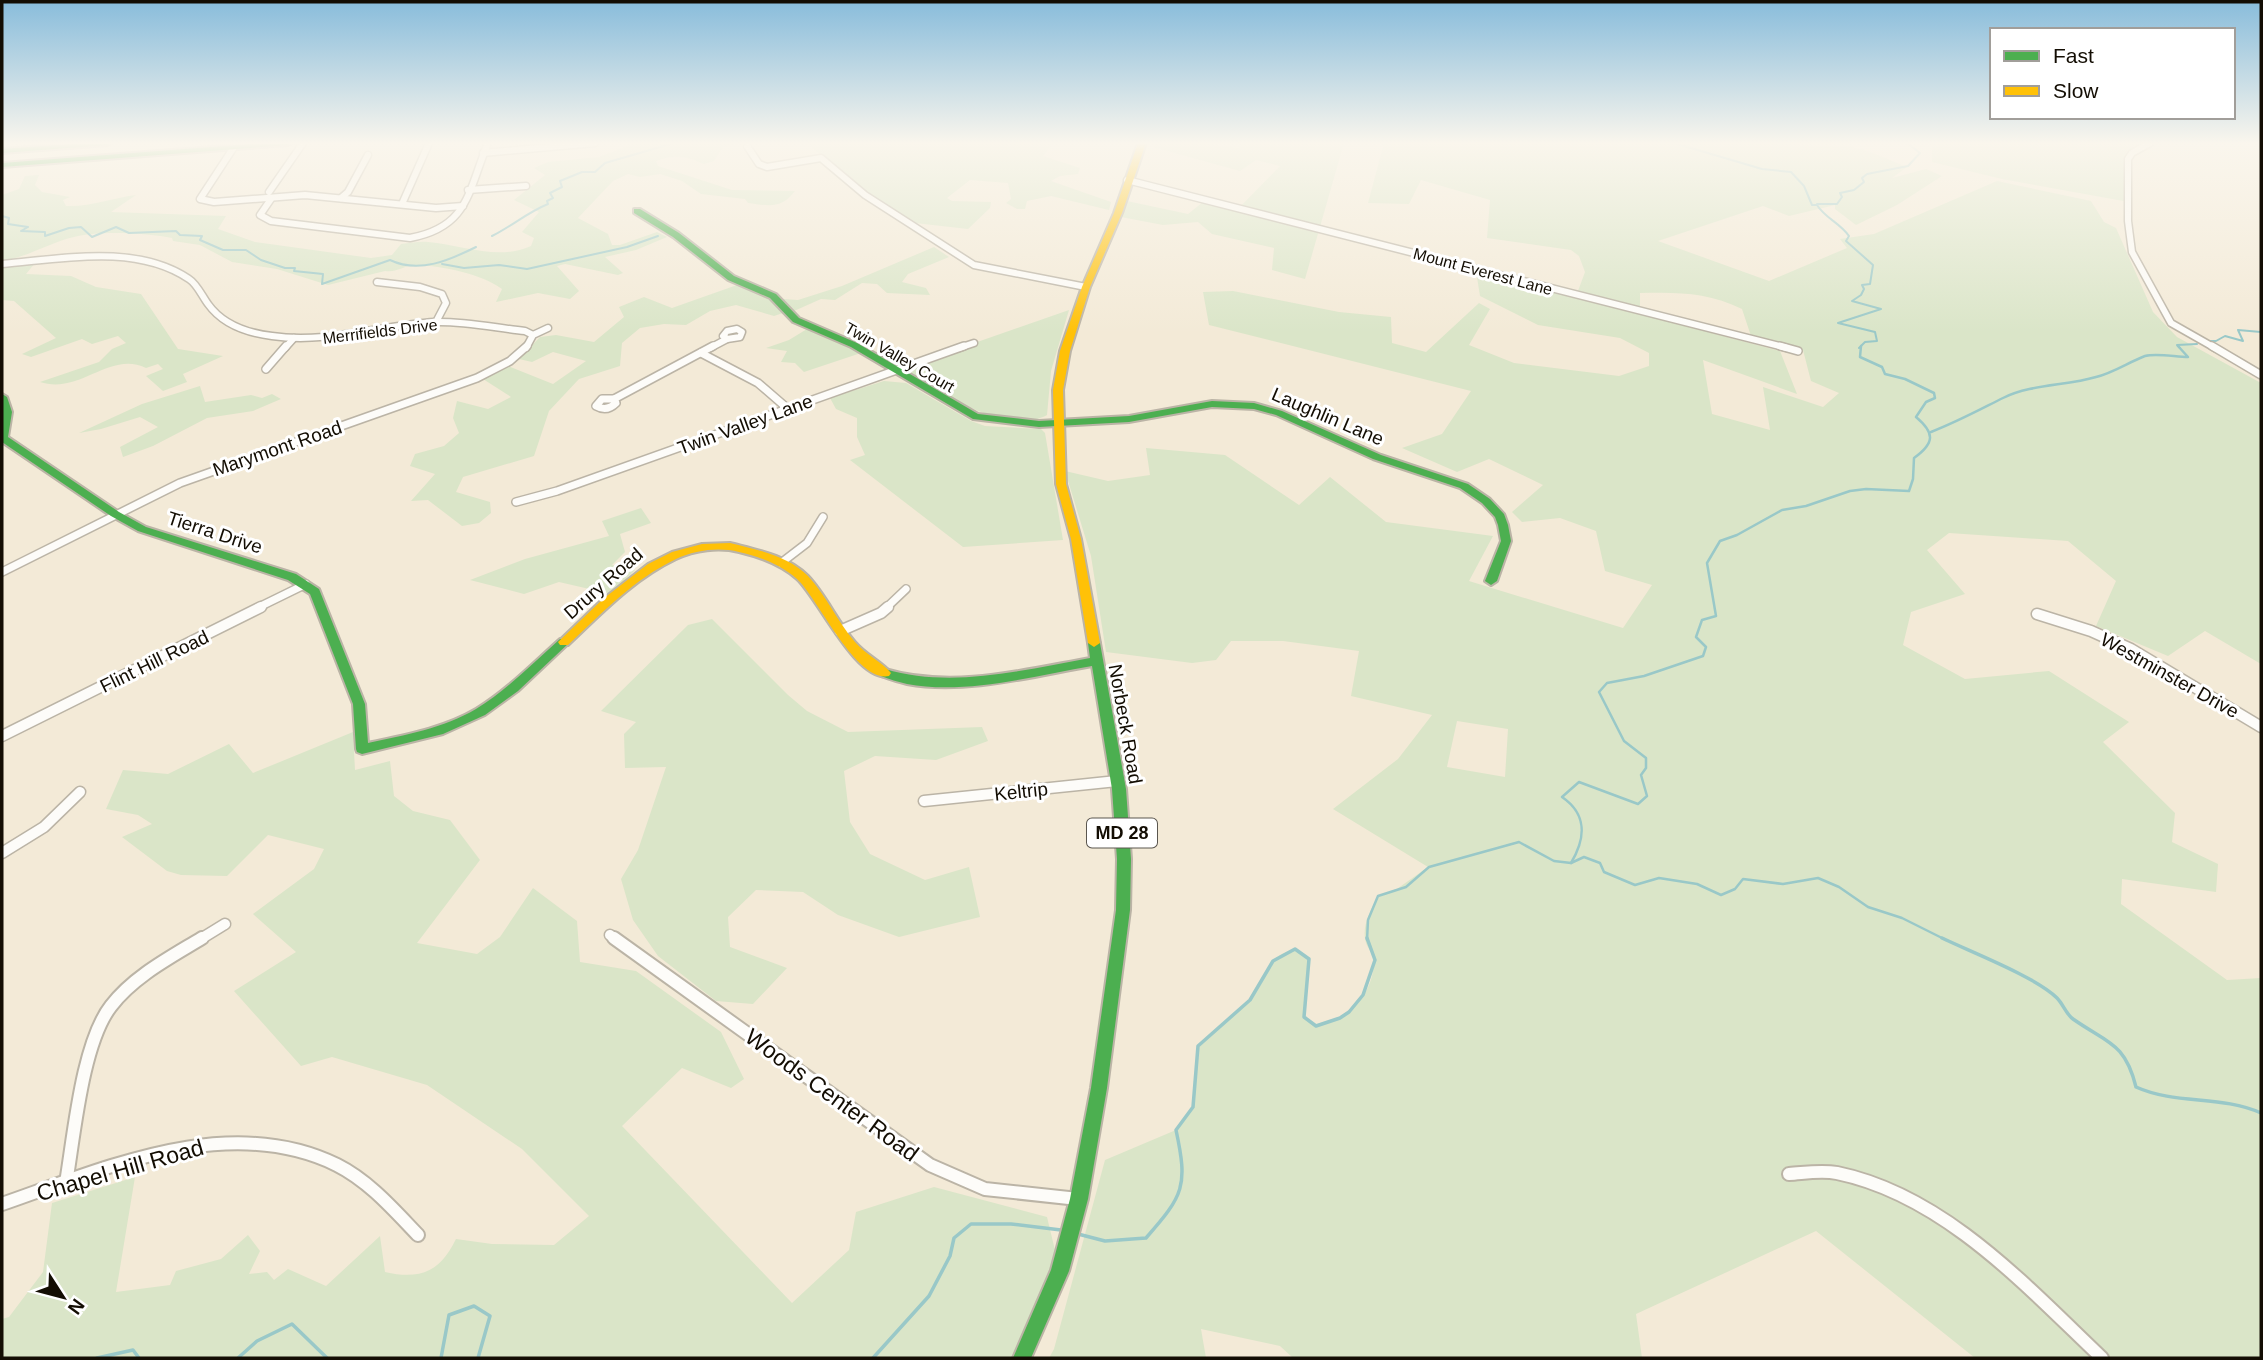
<svg xmlns="http://www.w3.org/2000/svg" width="2263" height="1360" font-family="Helvetica,sans-serif">
	<style>
		.green { fill: #dae5c8; fill-rule: evenodd }
		.lines { fill: none; stroke-linecap: round; stroke-linejoin: round }
		.stream-far2 { stroke: #99c8c8; stroke-width: 2 }
		.stream-far1 { stroke: #99c8c8; stroke-width: 2.5 }
		.stream { stroke: #99c8c8; stroke-width: 3.5 }
		.street-far3-casing { stroke: #bbb4a6; stroke-width: 9 }
		.street-far2-casing { stroke: #bbb4a6; stroke-width: 10 }
		.street-far1-casing { stroke: #bbb4a6; stroke-width: 13 }
		.street-casing { stroke: #bbb4a6; stroke-width: 16 }
		.fast-casing { stroke: #bbb4a6; stroke-width: 4 }
		.slow-casing { stroke: #bbb4a6; stroke-width: 4 }
		.street-far3 { stroke: #fdfcf9; stroke-width: 6 }
		.street-far2 { stroke: #fdfcf9; stroke-width: 7 }
		.street-far1 { stroke: #fdfcf9; stroke-width: 10 }
		.street { stroke: #fdfcf9; stroke-width: 12 }
		.fast { fill: #4caf50; fill-rule: evenodd }
		.slow { fill: #ffc107; fill-rule: evenodd }
		.labels { text-anchor: middle; stroke-width: 6; stroke-linejoin: round; paint-order: stroke }
		.far-street-label { font-size: 16px; fill: #130d03; stroke: #fff }
		.shield { fill: #fff; stroke: #5a564f; stroke-width: 2 }
		.shield-label { font-size: 18px; font-weight: bold; fill: #130d03 }
		.street-label { font-size: 19px; fill: #130d03; stroke: #fff }
		.near-street-label { font-size: 23px; fill: #130d03; stroke: #fff }
	</style>
	<rect width="100%" height="100%" fill="#f3ead7"/>
	<g class="green">
		<path d="M635,143H740L723,147L714,161L704,164C687,156 674,154 656,161L658,166L732,190L795,191C781,209 770,206 748,203L745,199L701,194L682,181L660,174L640,177L628,174L613,181L578,218L608,234L612,245H620L657,232L667,237L636,250L605,257L623,273L618,275L565,264L557,266L579,291L570,299L538,293L496,302L502,289C482,274 442,266 417,265C405,264 398,273 385,271L328,285L277,269L232,262L200,245L173,241L172,238C149,233 98,230 74,237C48,243 31,256 2,261V195L19,189L25,176L39,175L35,185L42,192L70,197L63,200L66,206C91,207 112,198 136,195L111,212L226,216L218,229L255,242L371,258L392,255L401,244C410,243 420,241 428,242C463,245 498,261 531,246L534,238L522,232L539,212L514,200L545,175L534,168L548,162L599,157Z"/>
		<path d="M806,143H1050L1052,145L1043,156L1080,168L1078,174L1060,176L1051,181L1111,202L1109,210L1051,196L1027,201L1025,209H1017L1006,203L1011,199L1008,183L970,180L947,198L952,201L991,202L990,208L968,229L915,223L866,191Z"/>
		<path d="M1155,143H1202L1239,148L1242,143H1344L1305,279L1272,270L1274,248L1212,234L1198,222L1163,225L1121,217L1127,201L1188,214L1203,202L1236,211L1280,166L1256,160L1240,171L1153,147Z"/>
		<path d="M1384,143H1792C1810,147 1824,145 1842,146C1865,147 1886,159 1907,167L1892,178L1926,169L1942,176L1897,205L1856,225L1835,209V205L1789,216L1763,206L1658,241L1769,281L1847,248L1840,239L1874,234L1997,181L2091,201L2104,222L2116,228L2153,312L2177,337L2261,383V664L2205,631L2168,656L2096,626L2116,581L2068,541L1949,533L1927,550L1965,594L1911,612L1903,645L1965,679L2049,671L2129,722L2103,742L2175,813L2172,842L2218,864L2216,892L2122,879L2121,904L2227,980L2261,978V1358H1975L1816,1231L1636,1314L1642,1358H1293L1280,1346L1201,1329L1206,1358H1049L1054,1349L1105,1160L1176,1130L1193,1107L1198,1046C1215,1030 1242,1011 1256,992C1272,970 1262,959 1295,949L1309,959C1310,979 1303,996 1304,1017L1316,1026C1347,1022 1372,996 1374,963C1375,955 1368,949 1366,943C1361,926 1371,910 1378,896L1394,891L1428,867L1333,809L1398,759L1432,715L1351,696L1359,651L1283,641H1231L1216,660L1192,663L1106,652L1091,556L1065,471L1108,481L1150,475L1146,448L1225,455L1299,505L1330,477L1386,522L1493,536L1469,581L1623,628L1652,585L1605,571L1596,531L1560,518L1522,522L1512,512L1543,485L1489,459L1457,472L1402,448L1442,434L1471,391L1209,325L1203,292L1233,291L1339,312L1391,317L1392,343L1426,352L1479,303L1490,309L1469,345L1514,363L1619,376L1649,366V353L1620,338L1538,325L1480,296L1476,271L1780,351L1797,394L1703,360L1712,414L1770,430L1763,387L1823,407L1839,393L1811,381L1803,350L1751,336L1742,309C1708,292 1677,292 1640,293V308L1578,291L1585,272L1579,256L1571,250L1487,238L1490,200L1421,180L1409,204L1368,203ZM1457,721L1508,729L1505,777L1447,767Z"/>
		<path d="M1932,143H2139L2146,145L2128,159L2129,202L2002,179L1932,162Z"/>
		<path d="M934,247L949,257L908,274L902,282L926,288L930,295L887,293L877,284L862,283L835,300L821,299L794,311L783,299L798,300L842,286Z"/>
		<path d="M35,263L26,274L71,276L96,287L141,294L178,349L223,356L183,374L187,382L163,391L146,376L163,369L158,364L146,368C110,350 80,395 40,382L99,362L112,349L126,343L118,336L92,344L82,339L31,357L22,354L56,338L14,301L2,300V265Z"/>
		<path d="M737,285C756,292 771,297 783,313L774,316L736,305L710,311L686,325L664,324L640,328L622,343L620,366L579,379L549,411L534,456L463,477L456,492L490,502L491,513L479,523L462,526L428,500L411,501L435,474L410,466L415,454L444,446L459,433L453,418L457,401L488,409L511,397L483,379L508,366L553,384L586,361L553,352L532,362L519,359L540,337L556,335L594,342L624,317L619,307L644,297L672,308Z"/>
		<path d="M1069,310L1051,371L1047,415C1009,437 933,391 903,368Z"/>
		<path d="M807,329L861,353L804,372L795,363L781,362L787,351L766,348L789,340Z"/>
		<path d="M884,381L906,383L971,421L985,426L1041,429L1045,433L1063,540L963,547L850,460L865,455L857,437V418L836,409L830,398Z"/>
		<path d="M200,386L205,402L251,395L262,398L272,394L281,399L253,411L207,418L153,446L123,457L120,447L158,427L140,417L101,429L79,433L142,404Z"/>
		<path d="M641,508L651,523L620,534L625,552L612,565L635,570L611,594L559,582L524,594L470,580L525,559L609,536L602,521Z"/>
		<path d="M712,619L788,695L807,711L848,732L982,727L988,741L936,760L875,756L844,771L850,822L870,854L925,880L969,867L980,917L899,937L838,915L803,892L756,890L728,917L730,947L787,968L753,1004L716,1001L658,956L633,920L621,879L638,850L666,767L625,768L624,734L636,722L601,711L688,625Z"/>
		<path d="M353,732L355,770L390,761L394,796L413,811L450,820L480,860L417,943L477,954L500,937L533,888L577,921L580,962L636,971L721,1032L744,1079L731,1088L682,1068L622,1126L792,1303L849,1250L856,1212L934,1187L1047,1217L1060,1271L1022,1358H2V1319L9,1317L43,1272L52,1203L135,1177L116,1292L170,1285L176,1271L221,1259L248,1235L260,1251L249,1274L267,1272L274,1280L288,1269L326,1286L380,1236L385,1272C420,1280 440,1272 456,1239L492,1244L554,1245L589,1216L522,1149L427,1085L332,1057L301,1066L234,991L296,952L253,914L314,869L324,849L268,835L227,876L181,875L167,871L122,837L152,824L138,815L106,809L123,770L168,774L229,744L253,773Z"/>
	</g>
	<g class="lines">
		<g class="stream-far2">
			<path d="M676,143H686"/>
			<path d="M1674,143L1762,169L1791,172L1804,186L1812,205H1817C1825,218 1840,223 1849,236L1846,241L1873,265L1870,284L1862,285L1864,289L1861,295L1852,301L1881,309L1838,323L1875,332L1877,341L1865,342L1859,348"/>
			<path d="M1817,204H1837L1842,197L1840,193L1854,190L1864,182L1862,178L1867,174L1908,166L1920,153L1907,143"/>
			<path d="M2,216L9,218L8,224L28,227L21,231L45,232V236L69,228L81,227L92,237L116,227L129,233L176,231L180,235L202,236L200,240L223,250H246L261,260L285,268H295L294,271L323,274L322,284L390,260C419,274 450,260 476,247"/>
			<path d="M492,236C512,226 528,212 548,204L547,201L553,198L550,193L562,187L560,181L582,172H595L605,163L674,143"/>
			<path d="M442,264L464,268L499,265L527,269L627,247L658,236"/>
			<path d="M2206,341H2216L2225,336L2243,341L2238,330L2261,332"/>
			<path d="M2180,348L2177,345L2197,344"/>
		</g>
		<g class="stream-far1">
			<path d="M1931,432C1957,422 1979,410 2003,398C2031,384 2066,386 2096,377C2113,373 2129,362 2145,356C2157,353 2176,357 2188,357L2178,346"/>
			<path d="M1571,863L1584,857L1600,863L1604,872L1635,885L1659,878L1697,884L1721,895L1735,889L1743,879L1783,884L1818,878L1839,887L1868,907L1902,918L1946,940"/>
			<path d="M1367,940L1368,920L1378,896L1406,887L1429,867L1519,842L1554,861L1571,863C1586,838 1587,814 1562,797L1579,782L1638,804L1647,796L1641,775L1646,768V758L1624,741L1599,692L1607,683L1644,676L1703,656L1706,647L1696,637L1702,620L1716,616L1707,563L1720,541L1737,535L1782,510L1806,506L1850,491L1866,489L1909,491L1913,479L1914,458C1935,443 1935,433 1916,417L1926,402L1935,398L1934,393L1905,379L1885,374L1882,367L1860,357L1861,346"/>
		</g>
		<g class="stream">
			<path d="M1942,938C1971,952 2036,977 2057,998C2063,1004 2066,1014 2073,1019C2107,1043 2125,1042 2136,1087C2176,1105 2221,1095 2261,1113"/>
			<path d="M1078,1234L1105,1241L1146,1238C1184,1195 1188,1186 1176,1130L1193,1107L1198,1046L1250,1000L1273,961L1295,949L1309,959L1304,1017L1316,1026L1340,1018L1349,1012L1363,995L1375,960L1367,938"/>
			<path d="M97,1358L133,1350L139,1358"/>
			<path d="M238,1358L257,1341L292,1324L327,1358"/>
			<path d="M441,1358L449,1315L474,1306L490,1316L478,1358"/>
			<path d="M873,1358L929,1296L950,1256L954,1238L971,1224H1011L1061,1230"/>
		</g>
		<defs>
			<g id="street-far3">
				<path d="M2150,143L2132,153L2128,159V221L2132,252L2171,323L2215,348"/>
				<path d="M747,146L759,164L767,167L821,158L865,195L974,265L1086,287"/>
				<path d="M234,147L200,199L214,202L305,195L436,208L463,206"/>
				<path d="M483,153L595,143"/>
				<path d="M1127,180L1787,348"/>
				<path d="M468,190L526,186"/>
				<path d="M269,192L303,143"/>
				<path d="M341,198L348,192L368,155"/>
				<path d="M271,199L260,215L271,221L410,238C469,227 468,191 488,143"/>
				<path d="M402,204L429,143"/>
				<path d="M2,264C61,259 136,243 189,279C197,284 202,296 208,304C223,325 247,333 272,336C327,344 381,325 435,322C464,321 496,328 525,331L533,335"/>
				<path d="M377,282L420,287L442,294L446,303L436,322"/>
				<path d="M737,329L742,332L740,337L727,339L723,336L727,331Z"/>
				<path d="M285,348L294,338"/>
				<path d="M526,348L533,335L548,328"/>
				<path d="M710,348L727,339"/>
				<path d="M959,348L974,343"/>
			</g>
			<g id="street-far2">
				<path d="M1780,346L1798,351"/>
				<path d="M2212,346L2261,375"/>
				<path d="M701,353L758,383L787,408"/>
				<path d="M266,369L286,346"/>
				<path d="M602,399H614L616,403C610,409 603,410 596,406Z"/>
				<path d="M614,399L713,346"/>
				<path d="M516,502L557,491L964,346"/>
				<path d="M781,563L807,543L823,517"/>
				<path d="M2,572L180,483L477,378L510,361L527,346"/>
				<path d="M257,608L306,584"/>
				<path d="M886,608L906,589"/>
			</g>
			<g id="street-far1">
				<path d="M2037,614L2091,631L2131,649L2261,727"/>
				<path d="M840,631L881,613L888,607"/>
				<path d="M2,736L261,607"/>
				<path d="M924,801L1117,781"/>
				<path d="M2,853L44,827L80,792"/>
				<path d="M610,935L616,940"/>
				<path d="M199,940L225,924"/>
			</g>
			<g id="street">
				<path d="M614,938L930,1165L985,1189L1078,1199"/>
				<path d="M1789,1174C1805,1173 1821,1170 1837,1173C1944,1195 2026,1286 2102,1358"/>
				<path d="M66,1183C74,1136 82,1043 111,1006C134,976 171,957 202,938"/>
				<path d="M2,1204C106,1168 229,1112 337,1165C369,1181 394,1210 418,1235"/>
			</g>
			<g id="fast">
				<path d="M82,143H112L108,145L2,153V149Z"/>
				<path d="M263,143H292L288,145L2,167V163Z"/>
				<path d="M634,209H640L679,233L734,276L776,294L799,318L857,343L978,414L1039,421L1129,416L1212,401L1254,403L1282,411L1381,455L1468,484L1490,499L1504,514L1508,525L1511,541L1497,581L1491,585L1485,581L1501,541L1498,525L1495,517L1482,503L1460,488L1373,459L1276,415L1254,409L1212,407L1129,422L1039,427L973,419L851,347L793,322L770,298L728,280L673,237L634,213Z"/>
				<path d="M2,394L7,397L12,412L8,437L119,512L146,527L296,574L319,589L365,704L368,743C405,735 444,728 476,709C507,690 533,663 560,639H568L570,642L518,691L485,715L443,734L362,754L357,752L356,749L353,704L310,594L288,580L138,531L111,516L2,442Z"/>
				<path d="M1094,639L1100,643L1126,789L1131,859L1130,910L1107,1088L1088,1199L1069,1271L1031,1358H1013L1051,1270L1070,1199L1091,1088L1116,910L1117,859L1112,789L1092,666C1034,676 965,695 907,684C898,682 889,679 881,676L879,673L885,669C952,689 1023,670 1090,658L1088,643Z"/>
			</g>
			<g id="slow">
				<path d="M1138,143H1146L1122,213L1090,287L1070,351L1063,390L1066,484L1081,539L1100,643L1094,647L1088,643L1071,539L1056,484L1053,390L1060,351L1082,287L1114,213Z"/>
				<path d="M730,543C757,550 787,555 808,576C826,595 837,621 855,642C866,655 882,662 891,673L889,676C856,683 818,598 797,579C780,564 760,557 739,552C719,547 695,550 676,559C634,579 602,613 568,645H560L558,642L603,599L648,564L672,552L702,544Z"/>
			</g>
		</defs>
		<use href="#street-far3" class="street-far3-casing"/>
		<use href="#street-far2" class="street-far2-casing"/>
		<use href="#street-far1" class="street-far1-casing"/>
		<use href="#street" class="street-casing"/>
		<use href="#fast" class="fast-casing"/>
		<use href="#slow" class="slow-casing"/>
		<use href="#street-far3" class="street-far3"/>
		<use href="#street-far2" class="street-far2"/>
		<use href="#street-far1" class="street-far1"/>
		<use href="#street" class="street"/>
		<use href="#fast" class="fast"/>
		<use href="#slow" class="slow"/>
	</g>
	<linearGradient id="sky" x2="0" y2="1"><stop stop-color="#88bcdb"/><stop offset="0.43" stop-color="#faf6ed"/><stop offset="1" stop-color="#faf6ed" stop-opacity="0"/></linearGradient>
	<rect width="2263" height="333" fill="url(#sky)"/>
	<g class="labels">
		<g class="far-street-label">
			<text transform="translate(1483 271) rotate(15)" y="6">Mount Everest Lane</text>
			<text transform="translate(380 331) rotate(-7)" y="6">Merrifields Drive</text>
			<text transform="translate(900 357) rotate(30)" y="6">Twin Valley Court</text>
		</g>
		<rect class="shield" x="1087" y="818.5" width="70" height="29" rx="5"/>
		<g class="shield-label">
			<text x="1122" y="839">MD 28</text>
		</g>
		<g class="street-label">
			<text transform="translate(1328 416) rotate(23)" y="7">Laughlin Lane</text>
			<text transform="translate(745 424) rotate(-20)" y="7">Twin Valley Lane</text>
			<text transform="translate(277 448) rotate(-19)" y="7">Marymont Road</text>
			<text transform="translate(215 532) rotate(18)" y="7">Tierra Drive</text>
			<text transform="translate(603 583) rotate(-41)" y="7">Drury Road</text>
			<text transform="translate(154 661) rotate(-26)" y="7">Flint Hill Road</text>
			<text transform="translate(2170 675) rotate(29)" y="7">Westminster Drive</text>
			<text transform="translate(1126 724) rotate(80)" y="7">Norbeck Road</text>
			<text transform="translate(1021 791) rotate(-6)" y="7">Keltrip</text>
		</g>
		<g class="near-street-label">
			<text transform="translate(832 1095) rotate(36)" y="8">Woods Center Road</text>
			<text transform="translate(120 1170) rotate(-16)" y="8">Chapel Hill Road</text>
		</g>
	</g>
	<rect width="2263" height="1360" fill="none" stroke="#130d03" stroke-width="7"/>
	<rect x="1990" y="28" width="245" height="91" fill="#ffffff" stroke="#a19e9a" stroke-width="2"/>
	<rect x="2004" y="51" width="35" height="10" fill="#4caf50" stroke="#a19e9a" stroke-width="2"/>
	<text x="2053" y="63" font-size="21" fill="#130d03">Fast</text>
	<rect x="2004" y="86" width="35" height="10" fill="#ffc107" stroke="#a19e9a" stroke-width="2"/>
	<text x="2053" y="98" font-size="21" fill="#130d03">Slow</text>
	<g transform="translate(63 1297) rotate(126)" stroke="#ffffff" stroke-width="5" paint-order="stroke">
	<path d="M0-5L12 26L0 18L-12 26Z" fill="#130d03"/>
	<text y="-10" font-size="19" font-weight="bold" text-anchor="middle" fill="#130d03">N</text>
	</g>
</svg>
